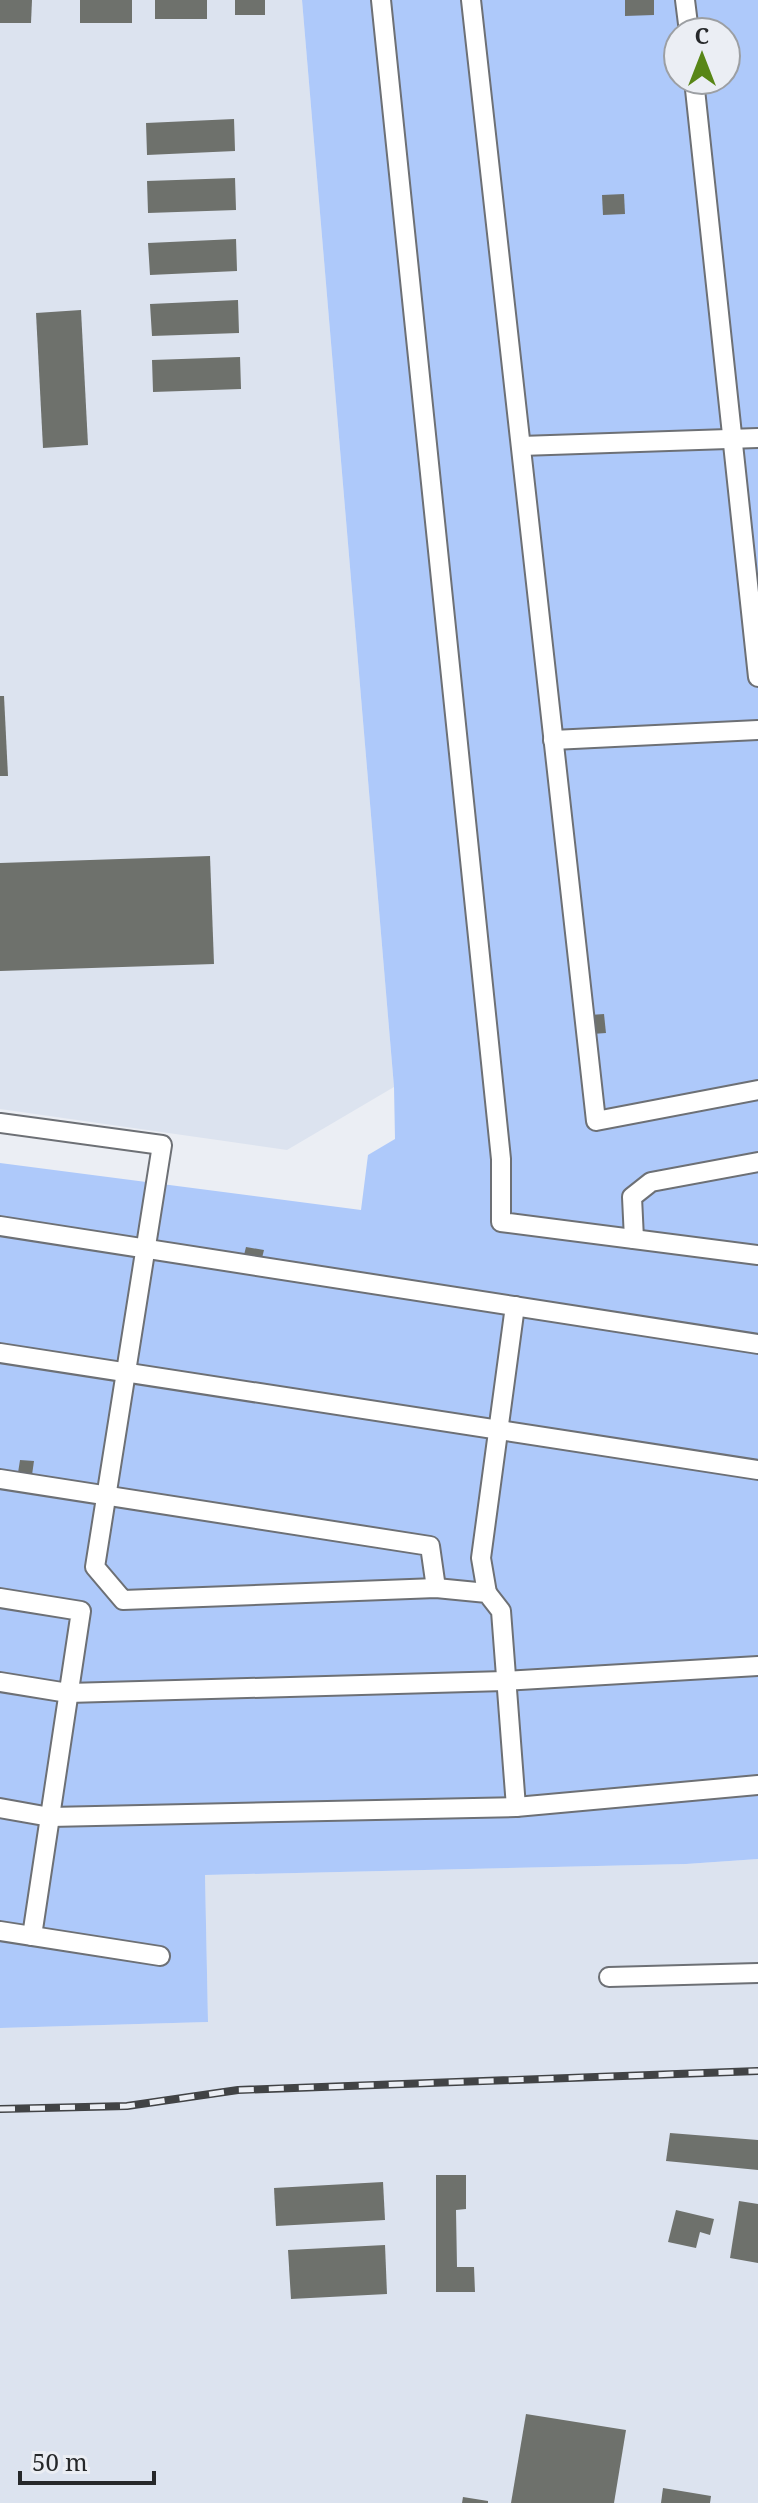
<svg xmlns="http://www.w3.org/2000/svg" width="758" height="2503" font-family="'Noto Serif',serif">
	<style>
		.built { fill: #dce3ef }
		.green { fill: #aec9fa; fill-rule: evenodd }
		.building { fill: #6e716c }
		.lines { fill: none; stroke-linecap: round; stroke-linejoin: round }
		.minor-casing { stroke: #6d7075; stroke-width: 22 }
		.minor { stroke: #fff; stroke-width: 18 }
		.rail-casing { stroke: #414345; stroke-width: 8 }
		.rail { stroke: #ebeef4; stroke-width: 5; stroke-dasharray: 15; stroke-linecap: butt }
	</style>
	<rect width="100%" height="100%" fill="#ebeef4"/>
	<g class="built">
		<path d="M0,0H302L394,1087L287,1150L0,1109Z"/>
		<path d="M758,1859V2503H0V2028L208,2022L205,1875L686,1864Z"/>
	</g>
	<path class="green" d="M302,0H758V1859L686,1864L205,1875L208,2022L0,2028V1163L361,1210L368,1155L395,1139L394,1087ZM678,32H726V80H678Z"/>
	<g class="building">
		<path d="M0,0H32L31,23H0Z"/>
		<rect x="80" y="0" width="52" height="23"/>
		<rect x="155" y="0" width="52" height="19"/>
		<rect x="235" y="0" width="30" height="15"/>
		<path d="M625,0H654V15L625,16Z"/>
		<path d="M234,119L235,151L147,155L146,123Z"/>
		<path d="M235,178L236,210L148,213L147,181Z"/>
		<path d="M624,194L625,214L603,215L602,195Z"/>
		<path d="M236,239L237,271L150,275L148,243Z"/>
		<path d="M238,300L239,333L152,336L150,304Z"/>
		<path d="M81,310L88,445L43,448L36,313Z"/>
		<path d="M240,357L241,389L153,392L152,360Z"/>
		<path d="M0,696H4L8,776H0Z"/>
		<path d="M210,856L214,964L0,971V863Z"/>
		<path d="M604,1014L606,1033L592,1034L590,1015Z"/>
		<path d="M246,1247L264,1250L261,1262L243,1259Z"/>
		<path d="M20,1460L34,1461L32,1475L18,1473Z"/>
		<path d="M670,2133L758,2140V2170L666,2161Z"/>
		<path d="M436,2175H466V2209L456,2210L457,2267H474L475,2292H436Z"/>
		<path d="M383,2182L385,2220L276,2226L274,2188Z"/>
		<path d="M739,2201L758,2204V2263L730,2258Z"/>
		<path d="M676,2210L714,2219L710,2235L700,2232L696,2248L668,2242Z"/>
		<path d="M385,2245L387,2294L291,2299L288,2250Z"/>
		<path d="M526,2414L626,2430L614,2503H511Z"/>
		<path d="M663,2488L711,2496L710,2503H661Z"/>
		<path d="M463,2497L488,2501V2503H462Z"/>
	</g>
	<g class="lines">
		<defs>
			<g id="minor">
				<path d="M381,0L501,1159V1222L758,1255"/>
				<path d="M471,0L596,1121L758,1090"/>
				<path d="M685,0L689,32"/>
				<path d="M694,80L758,677"/>
				<path d="M521,446L758,438"/>
				<path d="M553,740L758,730"/>
				<path d="M0,1123L162,1145L95,1567L123,1600L436,1588L487,1593L501,1611L516,1807"/>
				<path d="M0,1226L758,1344"/>
				<path d="M634,1239L632,1197L651,1182L758,1162"/>
				<path d="M0,1353L758,1470"/>
				<path d="M0,1479L430,1546L436,1588"/>
				<path d="M487,1593L481,1558L515,1306"/>
				<path d="M0,1598L81,1611L32,1936"/>
				<path d="M0,1682L68,1693L505,1681L758,1666"/>
				<path d="M0,1808L50,1817L516,1807L758,1785"/>
				<path d="M0,1931L160,1956"/>
				<path d="M609,1977L758,1973"/>
			</g>
		</defs>
		<use href="#minor" class="minor-casing"/>
		<use href="#minor" class="minor"/>
		<defs>
			<path id="rail" d="M0,2109L127,2106L238,2090L758,2071"/>
		</defs>
		<use href="#rail" class="rail-casing"/>
		<use href="#rail" class="rail"/>
	</g>
	<g transform="translate(702 56)"><circle r="38" fill="#ebeef4" stroke="#9c9fa3" stroke-width="2"/>
	<path d="M0-6L14 30L0 20L-14 30Z" fill="#588616"/>
	<text y="-12" font-size="22" font-weight="bold" text-anchor="middle" fill="#26282a">С</text>
	</g>
	<path d="M20 2471v12h134v-12" fill="none" stroke="#26282a" stroke-width="4"/>
	<text x="32" y="2471" font-size="24" fill="#26282a" stroke="#ebeef4" stroke-width="6" paint-order="stroke">50 m</text>
</svg>
